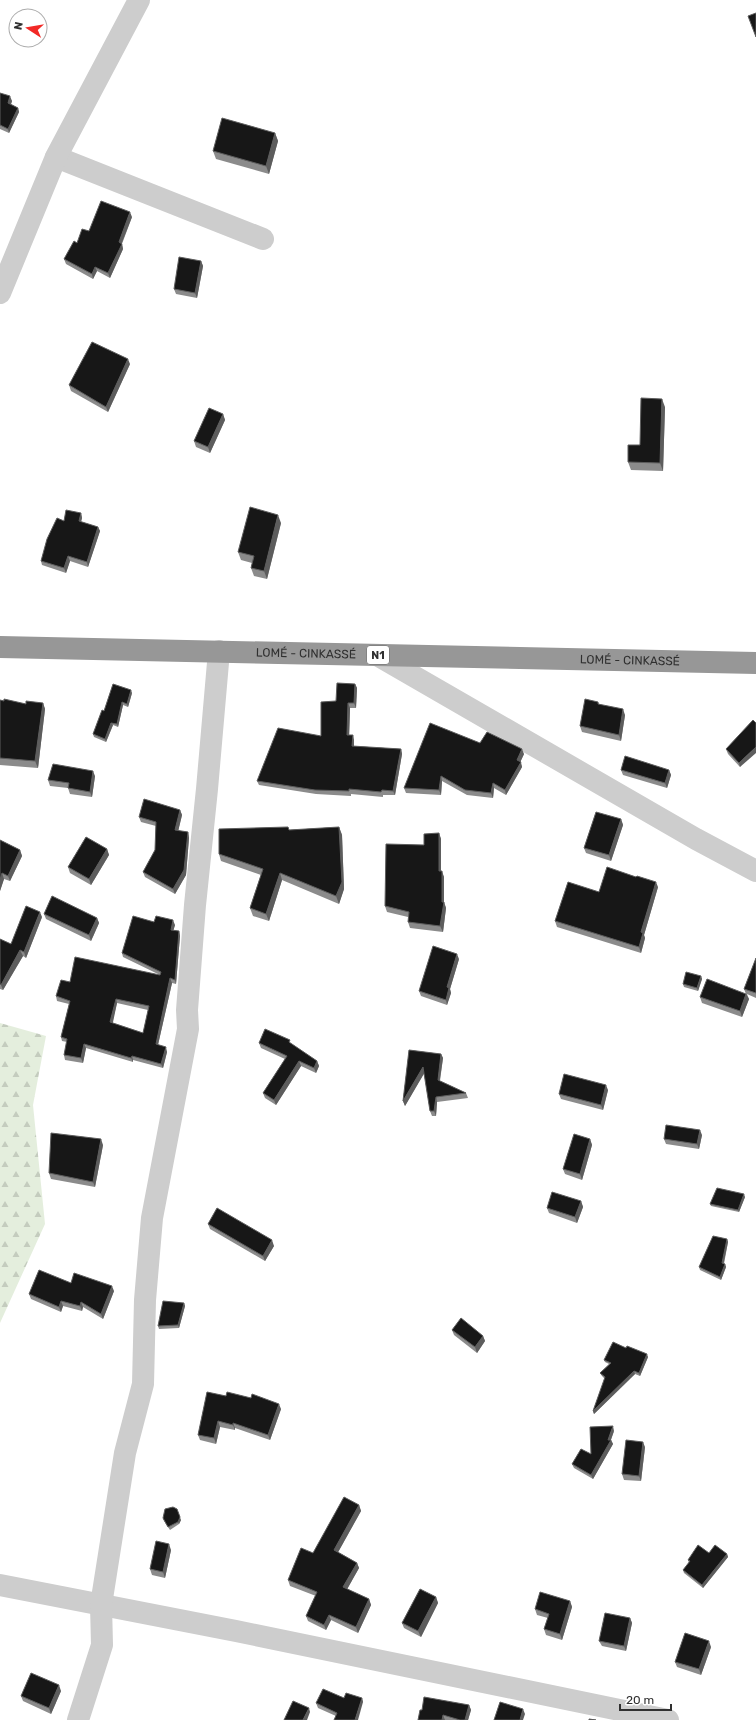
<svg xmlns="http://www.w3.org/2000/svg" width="756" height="1720" font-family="Rubik,sans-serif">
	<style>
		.forest { fill: url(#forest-firs) }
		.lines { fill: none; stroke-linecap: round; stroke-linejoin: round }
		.minor { stroke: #cdcdcd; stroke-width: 22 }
		.highway { stroke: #979797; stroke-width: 22 }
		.wall { fill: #8b8b8b; fill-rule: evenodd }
		.shaded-wall { fill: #5d5d5d }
		.building { fill: #171717; stroke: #5d5d5d; fill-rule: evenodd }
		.labels { text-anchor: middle; stroke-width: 4; stroke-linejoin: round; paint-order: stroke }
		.shield { fill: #fff; stroke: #6e6e6e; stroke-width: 1 }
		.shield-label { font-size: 11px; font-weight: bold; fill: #303030 }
		.street-label { font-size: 12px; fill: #303030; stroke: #fff }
	</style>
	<defs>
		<pattern id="forest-firs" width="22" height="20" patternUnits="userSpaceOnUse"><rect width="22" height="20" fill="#e4eedd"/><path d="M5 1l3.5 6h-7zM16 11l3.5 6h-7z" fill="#c4ccbe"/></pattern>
	</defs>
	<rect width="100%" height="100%" fill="#fff"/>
	<path class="forest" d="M0,1023L46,1036L33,1105L45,1224L0,1323Z"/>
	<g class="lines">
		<g class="minor">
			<path d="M56,157L263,239"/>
			<path d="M0,293L56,157L139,0"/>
			<path d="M377,655L696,839L756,871"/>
			<path d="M0,1585L236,1631L668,1720"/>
			<path d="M78,1720L102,1645L101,1605L125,1453L143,1384L145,1300L152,1218L188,1029L187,1010L195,905L207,789L219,651"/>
		</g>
		<path class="highway" id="s1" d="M0,647L756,663"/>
	</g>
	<g class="wall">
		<path d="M0,93L12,101L11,104L18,108L19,112L9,133L0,129Z"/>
		<path d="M275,133L278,141L269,174L216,159L213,151Z"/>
		<path d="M132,217L122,244L123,249L110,278L97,271L93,279L66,264L64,259L77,243L89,231Z"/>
		<path d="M201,261L203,266L197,298L176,294L174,289Z"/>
		<path d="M130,364L108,412L71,391L69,385Z"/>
		<path d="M665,407L663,471L631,470L628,462Z"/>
		<path d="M223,414L225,420L210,453L196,447L194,441Z"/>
		<path d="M81,513L82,518L81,522L98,527L100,531L88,567L70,561L66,573L42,565L41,561L64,521Z"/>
		<path d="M281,523L267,579L254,576L251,568L252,563L241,560L238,552Z"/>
		<path d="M355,684L357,688L356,708H350L349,735L354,740V746L401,749L402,754L395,795H383V797L351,794V796L316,794L259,785L257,781L321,736L336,701Z"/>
		<path d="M132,693L128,707L123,705L118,727L113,725L106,742L94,737L93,734L104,711Z"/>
		<path d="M0,700L26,704L43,703L45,709L38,768L0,765Z"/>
		<path d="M598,702L599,704L625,715L621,741L582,732L580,726Z"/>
		<path d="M756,723L740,767L728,754L726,749Z"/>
		<path d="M480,743L524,754L520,762L522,767L506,795L494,788L493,798L467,795L442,781L441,795L406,793L404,788Z"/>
		<path d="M621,770H669L671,775L667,788L623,775Z"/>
		<path d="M95,776L92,797L70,794L68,788L50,786L48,780Z"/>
		<path d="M180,810L182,815L178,831L188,832L189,838L186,875L175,894L145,877L143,872L155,850L156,826L141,822L139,817Z"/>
		<path d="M621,819L623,825L611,861L586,853L584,848Z"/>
		<path d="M288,827L289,830L339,827L342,835L344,889L339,904L282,880L269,921L253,916L250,908L261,875L221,861L219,854Z"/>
		<path d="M439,833L441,839V871L444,877V902L446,908L443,932L410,928L408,922V917L387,912L385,906L424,845Z"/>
		<path d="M0,840L20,850L22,856L10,881L4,879L0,891Z"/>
		<path d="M107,849L109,855L91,885L70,873L68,867Z"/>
		<path d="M658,887L644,935L645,938L641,953L557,927L555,921L599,892Z"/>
		<path d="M44,914L97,918L99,923L91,941L46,919Z"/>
		<path d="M42,917L26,958L23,956L3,990L0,989V939L11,944Z"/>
		<path d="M154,922L175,925L173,931H179L180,936L176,984L172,983L158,1045L167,1052L163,1068L133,1060V1062L86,1048L83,1063L65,1060L64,1055L67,1042L62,1041L61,1037L69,1004L57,1001L56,996L70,982L160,975L123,957L122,953ZM117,1003L148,1010L143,1033L112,1023Z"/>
		<path d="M756,958V998L747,994L749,999L742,1017L702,1003L700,997L746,994L744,989Z"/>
		<path d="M459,959L450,989L451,993L447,1005L421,996L419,991Z"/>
		<path d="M701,976L702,979L698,991L684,987L683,984Z"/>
		<path d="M259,1043L291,1044L317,1061L319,1066L316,1073L301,1066L276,1105L265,1098L263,1093L285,1059L261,1048Z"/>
		<path d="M409,1050L441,1054L443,1058L440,1081L466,1093L468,1098L437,1102L436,1116H432L430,1111L424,1073L405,1106L403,1101Z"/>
		<path d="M608,1090L603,1110L561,1099L559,1094Z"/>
		<path d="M702,1135L699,1149L666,1144L664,1139Z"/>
		<path d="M590,1139L592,1145L582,1180L565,1174L563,1169Z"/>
		<path d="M103,1145L95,1187L51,1179L49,1173Z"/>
		<path d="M745,1197L739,1212L711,1206L710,1204Z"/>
		<path d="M581,1201L583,1207L577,1223L549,1213L547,1208Z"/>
		<path d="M208,1224L274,1246L265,1261L210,1229Z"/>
		<path d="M727,1239L728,1242L724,1264H725L726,1267L721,1280L700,1270L699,1267Z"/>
		<path d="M71,1283L114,1291L103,1319L83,1307L82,1311L63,1306L61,1312L31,1299L29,1294Z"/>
		<path d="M184,1303L185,1306L179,1328L159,1329L158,1326Z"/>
		<path d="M452,1330L483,1336L485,1341L477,1353L454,1335Z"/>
		<path d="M626,1348L648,1357L640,1376L635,1374L594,1414L593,1411L605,1379L602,1376L600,1373L609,1364L605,1362L604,1360Z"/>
		<path d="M207,1392L281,1409L270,1440L235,1428V1430L220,1427L216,1444L200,1440L198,1435Z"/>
		<path d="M614,1431L611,1440L613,1444L593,1479L574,1468L572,1464L591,1454Z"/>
		<path d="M645,1447L641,1481L624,1480L622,1474Z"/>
		<path d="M359,1505L361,1511L338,1552L357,1563L359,1568L347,1589L369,1599L371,1605L358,1633L331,1620L326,1630L308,1621L306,1616L316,1596L290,1586L288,1580L313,1553Z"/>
		<path d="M163,1518L181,1520L179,1524L170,1530L164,1521Z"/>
		<path d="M171,1550L165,1578L152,1575L150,1569Z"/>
		<path d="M709,1553L727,1554L728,1557L703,1588L684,1573L683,1570L689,1563L688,1560Z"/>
		<path d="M436,1597L438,1603L421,1637L404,1628L402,1623Z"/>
		<path d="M570,1601L572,1607L562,1640L546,1635L544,1629L548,1618L537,1615L535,1609Z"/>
		<path d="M630,1618L632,1623L626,1651L602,1646L599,1641Z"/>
		<path d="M711,1647L701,1675L677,1667L675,1662Z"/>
		<path d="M61,1691L51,1714L23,1701L21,1696Z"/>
		<path d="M344,1698H362L363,1702L336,1716L318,1708L316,1703Z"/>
		<path d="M469,1705L471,1710L468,1720H418L422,1710Z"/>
	</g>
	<g class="shaded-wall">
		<path d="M10,96L12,101L10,107L8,103Z"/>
		<path d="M18,108L19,112L9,133L8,129Z"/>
		<path d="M275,133L278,141L269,174L266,166Z"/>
		<path d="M130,212L132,217L121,245L122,244L123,249L110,278L108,273L119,242Z"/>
		<path d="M201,261L203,266L197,298L195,293Z"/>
		<path d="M95,267L97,271L93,279L92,274Z"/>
		<path d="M128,359L130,364L108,412L106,407Z"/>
		<path d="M662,399L665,407L663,471L660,463Z"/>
		<path d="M223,414L225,420L210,453L208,447Z"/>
		<path d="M81,513L82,518L80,525L79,521Z"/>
		<path d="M278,515L281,523L267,579L264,571Z"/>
		<path d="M98,527L100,531L88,567L87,562Z"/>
		<path d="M68,556L70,561L66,573L64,568Z"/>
		<path d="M355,684L357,688L356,708L354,703Z"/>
		<path d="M131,690L132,693L128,707L127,704Z"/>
		<path d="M122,702L123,705L118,727L117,724Z"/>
		<path d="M43,703L45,709L38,768L35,761Z"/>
		<path d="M348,703L350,708L349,740L347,735Z"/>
		<path d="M623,709L625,715L621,741L619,735Z"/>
		<path d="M111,723L113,725L106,742L105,739Z"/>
		<path d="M353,735L354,740V751L352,746Z"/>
		<path d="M756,747V753L740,767L739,763Z"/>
		<path d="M401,749L402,754L395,795L393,791Z"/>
		<path d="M522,749L524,754L519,765L517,760Z"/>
		<path d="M521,762L522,767L506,795L505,790Z"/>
		<path d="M669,770L671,775L667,788L665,783Z"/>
		<path d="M93,771L95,776L92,797L90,792Z"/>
		<path d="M441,776L442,781L441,795L439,790Z"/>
		<path d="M493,783L494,788L493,798L491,793Z"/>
		<path d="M180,810L182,815L177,836L175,830Z"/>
		<path d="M621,819L623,825L611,861L609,855Z"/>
		<path d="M339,827L342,835L344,889L339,904L336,896Z"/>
		<path d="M188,832L189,838L186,875L175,894L173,889Z"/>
		<path d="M439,833L441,839V877L439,871Z"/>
		<path d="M107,849L109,855L91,885L89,879Z"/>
		<path d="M20,850L22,856L10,881L8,876Z"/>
		<path d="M442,871L444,877V903V902L446,908L443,932L440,926Z"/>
		<path d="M2,873L4,879L0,891V880Z"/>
		<path d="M280,873L282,880L269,921L266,914Z"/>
		<path d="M656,882L658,887L644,935L645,938L641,953L639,947L641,932Z"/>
		<path d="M40,912L42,917L26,958L24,952Z"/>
		<path d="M97,918L99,923L91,941L89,935Z"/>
		<path d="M173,920L175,925L172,935L171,930Z"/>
		<path d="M179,931L180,936L176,984L175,980Z"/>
		<path d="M20,950L23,956L3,990L1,985Z"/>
		<path d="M457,954L459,959L450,989L451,993L447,1005L446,1000L447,987Z"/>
		<path d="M701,976L702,979L698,991L697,988Z"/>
		<path d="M170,978L172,983L157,1049L156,1044Z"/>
		<path d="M746,994L749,999L742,1017L740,1011Z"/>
		<path d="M116,999L117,1003L112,1027L110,1022Z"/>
		<path d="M84,1044L86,1048L83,1063L81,1058Z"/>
		<path d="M166,1047L167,1052L163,1068L161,1064Z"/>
		<path d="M441,1054L443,1058L439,1085L438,1080Z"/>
		<path d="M132,1056L133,1060V1062L131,1058Z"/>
		<path d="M299,1061L301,1066L276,1105L274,1100Z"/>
		<path d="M317,1061L319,1066L316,1073L314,1068Z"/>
		<path d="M423,1067L425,1072L405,1106L403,1101Z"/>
		<path d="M606,1085L608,1090L603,1110L601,1105Z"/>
		<path d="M436,1097L437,1102L436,1116L434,1111Z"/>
		<path d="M700,1130L702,1135L699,1149L697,1144Z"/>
		<path d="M101,1139L103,1145L95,1187L93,1182Z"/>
		<path d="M590,1139L592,1145L582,1180L580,1174Z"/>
		<path d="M744,1194L745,1197L739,1212L738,1210Z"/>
		<path d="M581,1201L583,1207L577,1223L575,1217Z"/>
		<path d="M727,1239L728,1242L723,1266L722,1263Z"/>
		<path d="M272,1240L274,1246L265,1261L263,1256Z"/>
		<path d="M725,1264L726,1267L721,1280L720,1277Z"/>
		<path d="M112,1286L114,1291L103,1319L101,1314Z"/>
		<path d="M61,1301L63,1306L61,1312L59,1307Z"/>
		<path d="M81,1302L83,1307L82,1311L80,1306Z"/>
		<path d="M184,1303L185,1306L179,1328L178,1325Z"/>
		<path d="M483,1336L485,1341L477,1353L475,1347Z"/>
		<path d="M647,1354L648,1357L640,1376L639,1373Z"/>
		<path d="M634,1371L635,1374L594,1414L593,1411Z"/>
		<path d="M279,1404L281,1409L270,1440L268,1435Z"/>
		<path d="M218,1421L220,1427L216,1444L214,1438Z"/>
		<path d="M233,1423L235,1428V1430L233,1425Z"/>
		<path d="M613,1426L614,1431L610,1442L611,1440L613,1444L593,1479L591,1475L608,1440Z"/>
		<path d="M643,1442L645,1447L641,1481L639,1476Z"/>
		<path d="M359,1505L361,1511L336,1556L334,1550Z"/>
		<path d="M177,1509L181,1520L179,1524L178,1522Z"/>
		<path d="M169,1544L171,1550L165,1578L163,1572Z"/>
		<path d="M727,1554L728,1557L703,1588L702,1585Z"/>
		<path d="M357,1563L359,1568L345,1593L343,1587Z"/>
		<path d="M436,1597L438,1603L421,1637L418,1631Z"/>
		<path d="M369,1599L371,1605L358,1633L356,1627Z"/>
		<path d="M570,1601L572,1607L562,1640L560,1634Z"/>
		<path d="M329,1615L331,1620L326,1630L324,1625Z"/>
		<path d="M630,1618L632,1623L626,1651L624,1646Z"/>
		<path d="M709,1641L711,1647L701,1675L699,1669Z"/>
		<path d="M59,1685L61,1691L51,1714L49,1708Z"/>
		<path d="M362,1698L363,1702L358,1720H355Z"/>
		<path d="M469,1705L471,1710L468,1720H465Z"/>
		<path d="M309,1708L310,1712L307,1720H303Z"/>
		<path d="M523,1709L525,1714L523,1720H520Z"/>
		<path d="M443,1715L445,1720H442Z"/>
	</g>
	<g class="building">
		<path d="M756,13V37L748,16Z"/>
		<path d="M0,93L10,96L8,103L18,108L8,129L0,125Z"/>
		<path d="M222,118L275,133L266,166L213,151Z"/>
		<path d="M101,201L130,212L119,242L122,244L108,273L95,267L92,274L64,259L74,241L77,243L82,229L89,231Z"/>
		<path d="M179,257L201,261L195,293L174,289Z"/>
		<path d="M92,342L128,359L106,407L69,385Z"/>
		<path d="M641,398L662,399L660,463L628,462V445H640Z"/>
		<path d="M209,408L223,414L208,447L194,441Z"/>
		<path d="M250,507L278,515L264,571L251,568L254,556L238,552Z"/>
		<path d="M66,510L81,513L79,521L98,527L87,562L68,556L64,568L41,561L47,539L57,518L64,521Z"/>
		<path d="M337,683L355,684L354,703H348L347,735H353L352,746L401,749L393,791L382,790L381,792L349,789V791L315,790L257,781L278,728L321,736V702L336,701Z"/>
		<path d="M113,684L131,690L127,704L122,702L117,724L111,723L105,739L93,734L102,710L104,711Z"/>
		<path d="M4,699L26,704V701L43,703L35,761L0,758V700L4,701Z"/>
		<path d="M585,699L598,702V704L623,709L619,735L580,726Z"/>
		<path d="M753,720L756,723V747L739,763L726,749Z"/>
		<path d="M430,723L480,743L487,732L522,749L517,760L521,762L505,790L493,783L491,793L465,790L441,776L439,790L404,788Z"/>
		<path d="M625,756L669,770L665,783L621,770Z"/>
		<path d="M53,764L93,771L90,792L68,788L69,783L48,780Z"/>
		<path d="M144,799L180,810L175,830L188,832L184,870L173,889L143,872L155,850L156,822L139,817Z"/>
		<path d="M596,812L621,819L609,855L584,848Z"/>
		<path d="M288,827L289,830L339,827L342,882L336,896L280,873L266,914L250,908L263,869L219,854V829Z"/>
		<path d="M439,833V871H442V902H444L440,926L408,922L409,912L385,906L386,844L424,845V834Z"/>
		<path d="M86,837L107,849L89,879L68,867Z"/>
		<path d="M0,840L20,850L8,876L2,873L0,880Z"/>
		<path d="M607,867L636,877L637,876L656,882L641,932L643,933L639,947L555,921L568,882L599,892Z"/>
		<path d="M52,896L97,918L89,935L44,914Z"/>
		<path d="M26,906L40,912L24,952L20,950L1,985L0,984V939L11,944Z"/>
		<path d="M133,916L154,922L156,916L173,920L171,930L179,931L175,980L170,978L156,1044L166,1047L161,1064L132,1056L131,1058L84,1044L81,1058L64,1055L67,1039L61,1037L70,1001L56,996L61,980L70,982L75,957L160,975L161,972L122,953ZM116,999L149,1006L143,1033L110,1022Z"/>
		<path d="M433,946L457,954L447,987L449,988L446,1000L419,991Z"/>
		<path d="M756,958V993L744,989Z"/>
		<path d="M686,972L701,976L697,988L683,984Z"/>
		<path d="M707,979L746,994L740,1011L700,997Z"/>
		<path d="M265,1029L290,1040L289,1042L317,1061L314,1068L299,1061L274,1100L263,1093L287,1056L259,1043Z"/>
		<path d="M409,1050L441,1054L438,1080L466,1093L436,1097L434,1111H430L423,1067L403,1101Z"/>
		<path d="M564,1074L606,1085L601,1105L559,1094Z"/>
		<path d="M666,1125L700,1130L697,1144L664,1139Z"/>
		<path d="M51,1133L101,1139L93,1182L49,1173Z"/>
		<path d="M574,1134L590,1139L580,1174L563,1169Z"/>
		<path d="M717,1188L744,1194L738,1210L710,1204Z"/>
		<path d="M552,1192L581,1201L575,1217L547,1208Z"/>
		<path d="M217,1208L272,1240L263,1256L208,1224Z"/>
		<path d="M713,1236L727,1239L722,1263L725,1264L720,1277L699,1267Z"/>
		<path d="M39,1270L71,1283L74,1273L112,1286L101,1314L81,1302L80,1306L61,1301L59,1307L29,1294Z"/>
		<path d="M163,1301L184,1303L178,1325L158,1326Z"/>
		<path d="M461,1318L483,1336L475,1347L452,1330Z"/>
		<path d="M613,1342L626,1348L627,1346L647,1354L639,1373L634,1371L593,1411L605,1377L600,1373L611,1363L604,1360Z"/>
		<path d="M207,1392L226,1396L227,1392L251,1398L252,1394L279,1404L268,1435L233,1423V1425L218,1421L214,1438L198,1435Z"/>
		<path d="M613,1426L608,1440H611L591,1475L572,1464L581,1449L591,1454L590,1427Z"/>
		<path d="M626,1440L643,1442L639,1476L622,1474Z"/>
		<path d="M344,1497L359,1505L334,1550L357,1563L343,1587L369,1599L356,1627L329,1615L324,1625L306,1616L317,1592L288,1580L301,1548L313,1553Z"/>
		<path d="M173,1507L177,1509L180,1517L178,1522L168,1527L163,1518L165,1509Z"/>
		<path d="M156,1541L169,1544L163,1572L150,1569Z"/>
		<path d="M698,1545L709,1553L715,1545L727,1554L702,1585L683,1570L690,1561L688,1560Z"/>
		<path d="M420,1589L436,1597L418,1631L402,1623Z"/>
		<path d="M540,1592L570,1601L560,1634L544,1629L549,1614L535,1609Z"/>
		<path d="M605,1613L630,1618L624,1646L599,1641Z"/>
		<path d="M685,1633L709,1641L699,1669L675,1662Z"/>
		<path d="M31,1673L59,1685L49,1708L21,1696Z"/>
		<path d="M323,1689L344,1698L346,1693L362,1698L355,1720H334L337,1713L316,1703Z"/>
		<path d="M424,1697L469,1705L465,1720H460L443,1715L442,1720H418L420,1710H422Z"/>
		<path d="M293,1701L309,1708L303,1720H284Z"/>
		<path d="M500,1702L523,1709L520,1720H494Z"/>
		<path d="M589,1719L596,1720H589Z"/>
	</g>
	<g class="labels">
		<rect class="shield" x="367" y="646" width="22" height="18" rx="3"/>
		<g class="shield-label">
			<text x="378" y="659">N1</text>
		</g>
		<g class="street-label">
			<text dy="4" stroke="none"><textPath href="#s1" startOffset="306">LOMÉ - CINKASSÉ</textPath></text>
			<text dy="4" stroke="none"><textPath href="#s1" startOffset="630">LOMÉ - CINKASSÉ</textPath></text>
		</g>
	</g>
	<g transform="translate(28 28) rotate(282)"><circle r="19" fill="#ffffff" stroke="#acacac"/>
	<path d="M0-3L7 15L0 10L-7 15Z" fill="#f22926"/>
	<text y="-6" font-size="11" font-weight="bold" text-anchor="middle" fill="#303030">N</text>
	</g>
	<path d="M620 1704v6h51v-6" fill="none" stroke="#303030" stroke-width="2"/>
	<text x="626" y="1704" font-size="12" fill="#303030" stroke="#ffffff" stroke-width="3" paint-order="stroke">20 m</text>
</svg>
